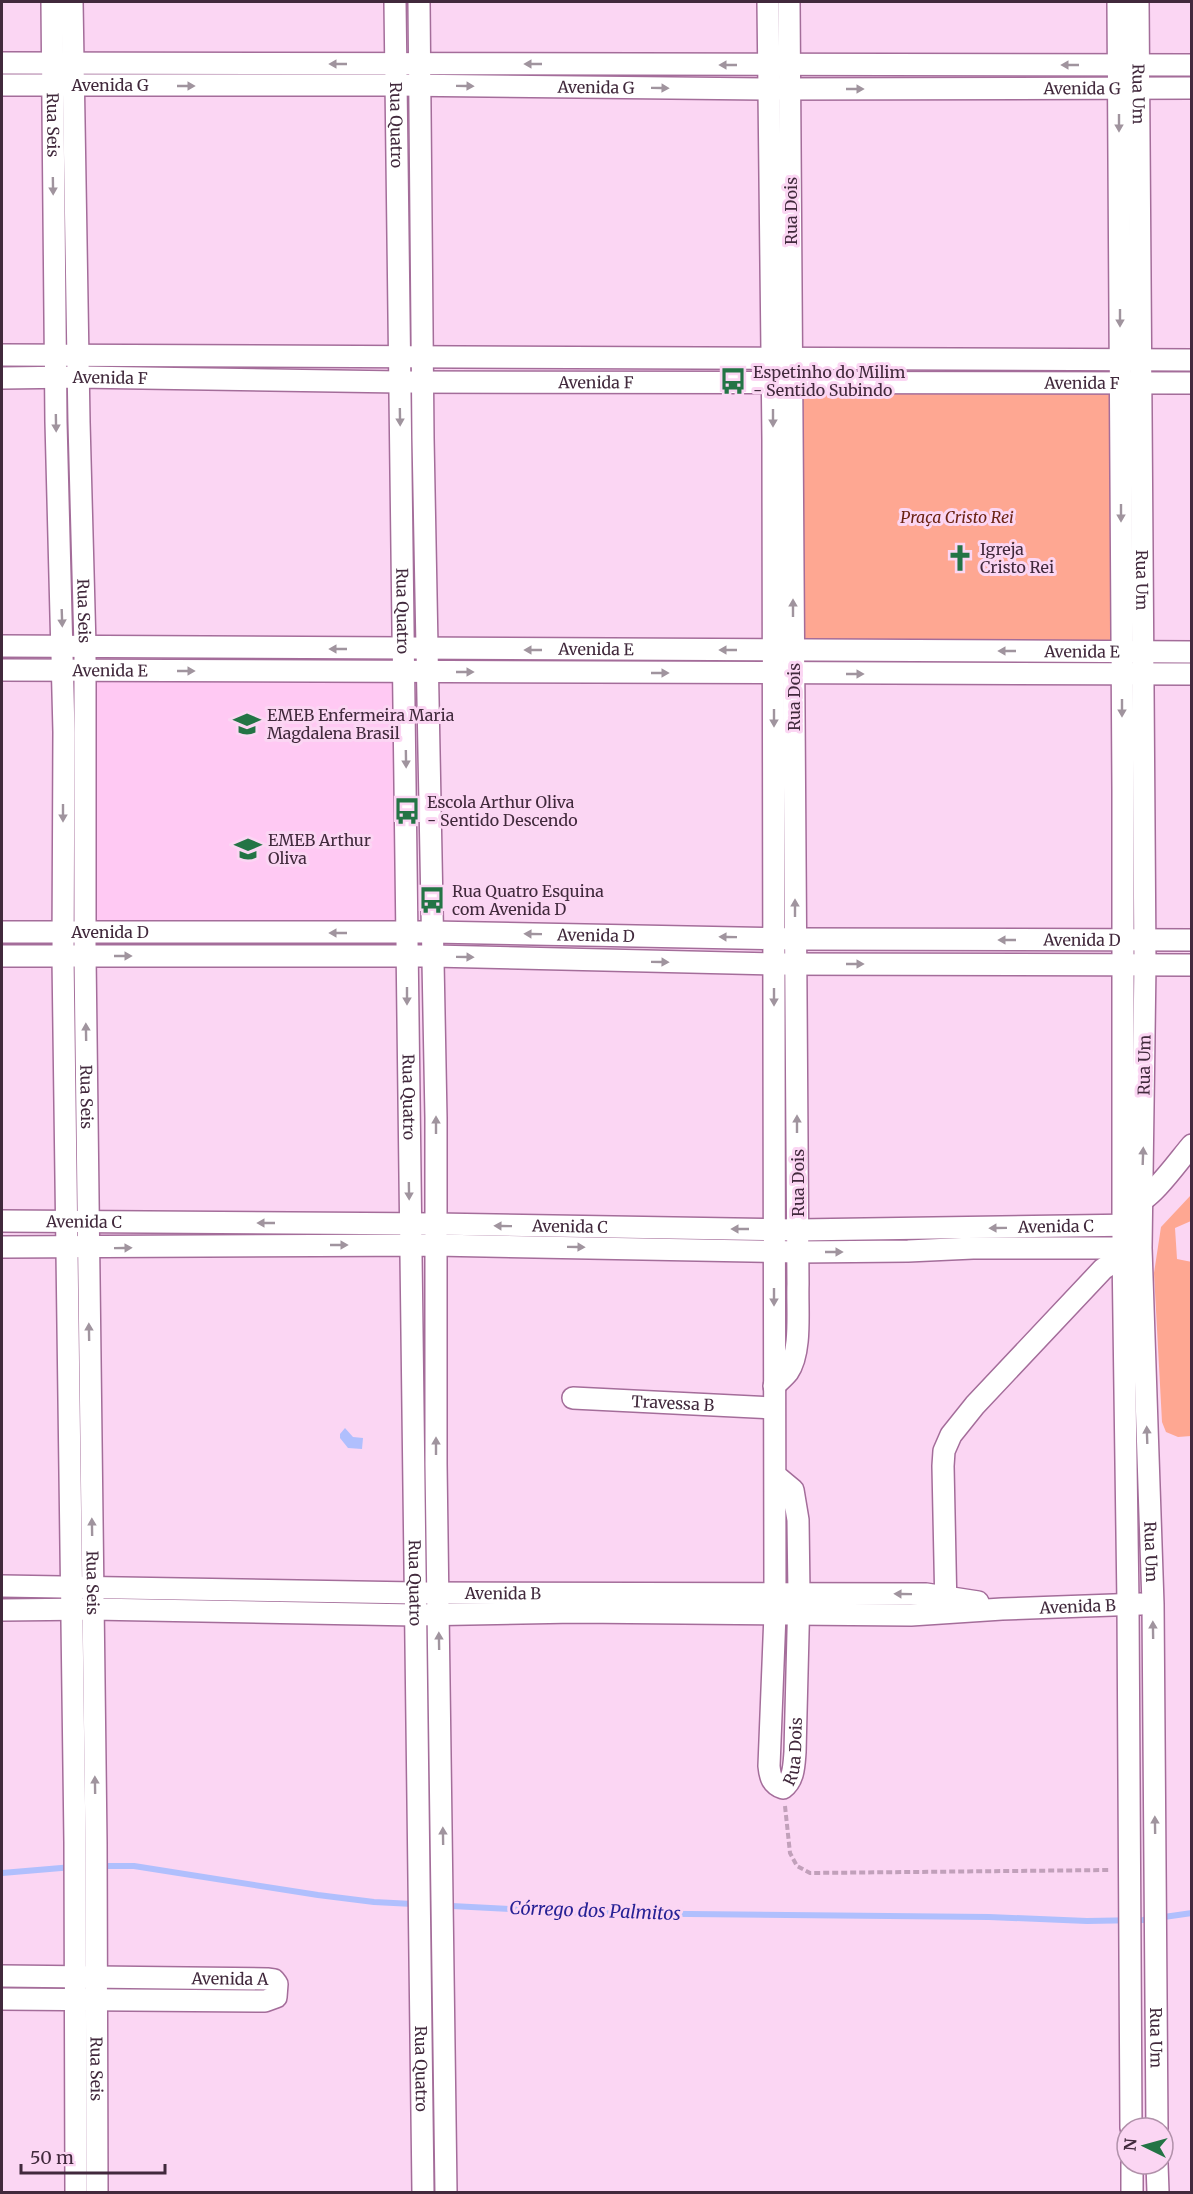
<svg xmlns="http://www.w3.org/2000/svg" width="1193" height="2194" font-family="Merriweather,serif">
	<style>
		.built { fill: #ffc9f3 }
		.green { fill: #fea792 }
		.water { fill: #b0bffd }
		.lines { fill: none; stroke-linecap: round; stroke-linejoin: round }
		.stream { stroke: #b0bffd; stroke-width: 6 }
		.minor-casing { stroke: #a46d9a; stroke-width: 24 }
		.path { stroke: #c1a0ba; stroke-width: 4; stroke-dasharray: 6 3; stroke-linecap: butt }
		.minor { stroke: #fff; stroke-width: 21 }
		.oneway { fill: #a0949e }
		.labels { text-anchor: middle; stroke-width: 6; stroke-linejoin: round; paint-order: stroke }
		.street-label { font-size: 16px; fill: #41293c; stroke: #fbd6f3 }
		.poi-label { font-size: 16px; fill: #41293c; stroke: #fbd6f3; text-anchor: start }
		.park-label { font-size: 16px; font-style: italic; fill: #6a2212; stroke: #fbd6f3 }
		.water-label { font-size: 18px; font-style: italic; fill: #262195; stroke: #fbd6f3 }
	</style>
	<rect width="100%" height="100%" fill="#fbd6f3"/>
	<path class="built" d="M401,675L405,931L93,925L91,676Z"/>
	<g class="green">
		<path d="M792,381L1120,384L1122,651L793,649Z"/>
		<path d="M1191,1195V1221L1175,1228L1177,1259L1192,1262L1191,1436L1178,1437L1166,1432L1162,1422L1154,1273L1161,1227Z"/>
	</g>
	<path class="water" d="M345,1428L353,1437L363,1438L362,1449L348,1448L340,1438V1434Z"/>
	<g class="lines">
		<g class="stream">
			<path d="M101,1866H134L318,1895L374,1902L590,1913L989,1917L1087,1921L1143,1920L1192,1913"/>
			<path d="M2,1873L73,1867"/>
		</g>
		<defs>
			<g id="minor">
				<path id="s1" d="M52,2L56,422L64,732L63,957L75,1842L76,2192"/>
				<path id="s2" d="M72,2L79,422L85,647V956L96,1843L97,2192"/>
				<path id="s3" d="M395,2L423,2192"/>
				<path d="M419,2L423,438L436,1118V1464L446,2192"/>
				<path id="s4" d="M768,2L773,440L775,1593V1614L769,1766C770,1777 772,1784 783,1788C794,1780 794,1765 795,1752L799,1593L798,1520L793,1490L775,1475"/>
				<path d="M1118,2L1123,790V1249L1128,1604L1131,2128"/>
				<path id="s5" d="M1138,2L1145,964L1141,1248L1153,1604L1157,2128"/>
				<path d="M2,63L1192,65"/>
				<path id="s6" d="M2,85H396L769,89L1192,88"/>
				<path d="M2,355L1192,360"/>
				<path id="s7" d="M2,378L78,377L400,382L1192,383"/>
				<path id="s8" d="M2,646L1192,652"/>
				<path id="s9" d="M2,670L1192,674"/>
				<path id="s10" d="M2,932H433L795,939L1192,940"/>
				<path d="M2,956H433L774,964L1192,965"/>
				<path d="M1135,1204C1152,1199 1179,1160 1192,1145"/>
				<path id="s11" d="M2,1221L436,1224L798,1230L1137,1225"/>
				<path d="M2,1247L436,1245L798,1252L908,1251L973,1248H1135"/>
				<path d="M774,1386C779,1381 784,1377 788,1372C802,1352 797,1308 798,1284L789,2"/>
				<path id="s12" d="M573,1398L774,1408"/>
				<path id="s13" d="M2,1586L415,1593L926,1594L978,1602"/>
				<path id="s14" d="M2,1610L93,1609L415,1615L576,1612L911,1615L1002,1609L1141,1604"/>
				<path d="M946,1610L943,1466L944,1451L951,1435L975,1405L1103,1269L1123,1256H1134"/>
				<path id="s15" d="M2,1976L267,1979L274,1980L277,1984L276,1997L265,2001L2,1999"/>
				<path d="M1132,2164V2192"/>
				<path d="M1157,2164L1158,2192"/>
			</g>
		</defs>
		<use href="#minor" class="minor-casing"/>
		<path class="path" d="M785,1806L790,1853L797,1866L810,1873L1110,1870"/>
		<use href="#minor" class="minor"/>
	</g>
	<defs><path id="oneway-solid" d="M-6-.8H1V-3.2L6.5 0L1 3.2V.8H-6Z" transform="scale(1.5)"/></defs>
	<g class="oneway">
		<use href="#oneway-solid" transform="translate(338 64) rotate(180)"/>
		<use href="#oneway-solid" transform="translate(533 64) rotate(-180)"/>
		<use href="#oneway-solid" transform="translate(728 65) rotate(-180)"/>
		<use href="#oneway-solid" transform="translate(1070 65) rotate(180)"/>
		<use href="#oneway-solid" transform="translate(186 86)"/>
		<use href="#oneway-solid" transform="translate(465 86) rotate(1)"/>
		<use href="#oneway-solid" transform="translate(660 88) rotate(1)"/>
		<use href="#oneway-solid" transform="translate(855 89)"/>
		<use href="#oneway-solid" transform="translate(1119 123) rotate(90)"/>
		<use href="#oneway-solid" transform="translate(53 186) rotate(89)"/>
		<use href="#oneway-solid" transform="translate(1120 318) rotate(90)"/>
		<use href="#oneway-solid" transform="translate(400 417) rotate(89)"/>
		<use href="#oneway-solid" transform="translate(773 418) rotate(90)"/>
		<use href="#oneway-solid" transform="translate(56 423) rotate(89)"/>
		<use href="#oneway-solid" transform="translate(1121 513) rotate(90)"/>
		<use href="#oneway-solid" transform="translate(793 608) rotate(-90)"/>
		<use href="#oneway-solid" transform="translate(62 618) rotate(88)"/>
		<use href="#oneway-solid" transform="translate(338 649) rotate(-180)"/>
		<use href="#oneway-solid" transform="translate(533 650) rotate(-180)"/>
		<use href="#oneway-solid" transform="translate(728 650) rotate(-180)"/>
		<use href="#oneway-solid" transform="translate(1007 651) rotate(-180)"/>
		<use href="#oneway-solid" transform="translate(186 671)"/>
		<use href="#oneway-solid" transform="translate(465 672)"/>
		<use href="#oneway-solid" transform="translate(660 673)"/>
		<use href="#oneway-solid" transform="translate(855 674)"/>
		<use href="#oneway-solid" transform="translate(1122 708) rotate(90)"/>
		<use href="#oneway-solid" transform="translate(774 718) rotate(90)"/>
		<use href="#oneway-solid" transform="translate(406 759) rotate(89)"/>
		<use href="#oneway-solid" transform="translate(63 813) rotate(90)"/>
		<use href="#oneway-solid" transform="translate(795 908) rotate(-90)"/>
		<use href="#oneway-solid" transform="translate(338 933) rotate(180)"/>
		<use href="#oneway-solid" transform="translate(533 934) rotate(-179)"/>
		<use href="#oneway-solid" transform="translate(728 937) rotate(-179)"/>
		<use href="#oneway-solid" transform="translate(1007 940) rotate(-180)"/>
		<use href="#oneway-solid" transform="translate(123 956)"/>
		<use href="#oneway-solid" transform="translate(465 957) rotate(1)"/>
		<use href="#oneway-solid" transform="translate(660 962) rotate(1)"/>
		<use href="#oneway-solid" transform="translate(855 964)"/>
		<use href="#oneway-solid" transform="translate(407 996) rotate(90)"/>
		<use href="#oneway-solid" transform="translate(774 997) rotate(90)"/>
		<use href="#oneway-solid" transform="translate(86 1032) rotate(-91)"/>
		<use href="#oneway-solid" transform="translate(797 1124) rotate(-90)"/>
		<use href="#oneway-solid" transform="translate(436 1125) rotate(-90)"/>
		<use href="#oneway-solid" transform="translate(1143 1156) rotate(-88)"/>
		<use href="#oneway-solid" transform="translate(409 1191) rotate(89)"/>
		<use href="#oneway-solid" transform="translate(266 1223) rotate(-180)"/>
		<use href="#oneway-solid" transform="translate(503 1226) rotate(-179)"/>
		<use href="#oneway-solid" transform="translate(998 1228) rotate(179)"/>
		<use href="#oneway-solid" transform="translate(740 1229) rotate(-180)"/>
		<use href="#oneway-solid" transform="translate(339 1245)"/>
		<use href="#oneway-solid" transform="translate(576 1247) rotate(1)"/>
		<use href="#oneway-solid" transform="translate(123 1248) rotate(-1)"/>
		<use href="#oneway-solid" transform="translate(834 1252)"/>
		<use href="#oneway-solid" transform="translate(774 1297) rotate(90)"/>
		<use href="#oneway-solid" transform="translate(89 1332) rotate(-91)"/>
		<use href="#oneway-solid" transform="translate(1147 1435) rotate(-92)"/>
		<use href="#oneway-solid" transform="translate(436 1446) rotate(-90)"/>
		<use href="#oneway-solid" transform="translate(92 1527) rotate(-91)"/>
		<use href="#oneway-solid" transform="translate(903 1594) rotate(-179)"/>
		<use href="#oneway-solid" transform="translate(1153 1630) rotate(-91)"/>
		<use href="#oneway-solid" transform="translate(439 1641) rotate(-91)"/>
		<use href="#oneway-solid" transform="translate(95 1785) rotate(-91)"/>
		<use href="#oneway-solid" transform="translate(1155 1825) rotate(-91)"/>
		<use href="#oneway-solid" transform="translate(443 1836) rotate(-91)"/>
	</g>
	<defs>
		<symbol id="bus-bare" viewBox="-9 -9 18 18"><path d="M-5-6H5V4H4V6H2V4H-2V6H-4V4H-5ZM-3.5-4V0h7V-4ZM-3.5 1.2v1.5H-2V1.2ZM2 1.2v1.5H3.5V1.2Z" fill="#237445" stroke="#fbd6f3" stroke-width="2.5" paint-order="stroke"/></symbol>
		<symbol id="church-bare" viewBox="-9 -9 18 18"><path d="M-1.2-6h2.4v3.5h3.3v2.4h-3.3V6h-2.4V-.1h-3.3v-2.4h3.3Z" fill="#237445" stroke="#fbd6f3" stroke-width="2.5" paint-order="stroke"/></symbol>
		<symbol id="school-bare" viewBox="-9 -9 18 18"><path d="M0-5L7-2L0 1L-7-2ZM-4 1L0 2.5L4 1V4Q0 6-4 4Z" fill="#237445" stroke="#fbd6f3" stroke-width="2.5" paint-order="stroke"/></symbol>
	</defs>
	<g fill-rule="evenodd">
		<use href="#bus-bare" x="714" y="362" width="38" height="38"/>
		<use href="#church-bare" x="941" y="539" width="38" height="38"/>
		<use href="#school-bare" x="228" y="705" width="38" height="38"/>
		<use href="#bus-bare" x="388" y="792" width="38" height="38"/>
		<use href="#school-bare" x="229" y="830" width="38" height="38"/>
		<use href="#bus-bare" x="413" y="881" width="38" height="38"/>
	</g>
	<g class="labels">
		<g class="street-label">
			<text dy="6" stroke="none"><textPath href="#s6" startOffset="108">Avenida G</textPath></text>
			<text dy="6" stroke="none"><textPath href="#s6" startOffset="594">Avenida G</textPath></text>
			<text dy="6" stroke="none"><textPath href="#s6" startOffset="1080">Avenida G</textPath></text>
			<text dy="6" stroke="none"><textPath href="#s5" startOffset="92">Rua Um</textPath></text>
			<text dy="6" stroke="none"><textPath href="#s1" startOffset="123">Rua Seis</textPath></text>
			<text dy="6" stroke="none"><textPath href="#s3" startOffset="123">Rua Quatro</textPath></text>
			<text transform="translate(791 211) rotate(-90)" y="6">Rua Dois</text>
			<text dy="6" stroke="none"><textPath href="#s7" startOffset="108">Avenida F</textPath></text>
			<text dy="6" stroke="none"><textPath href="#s7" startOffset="594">Avenida F</textPath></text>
			<text dy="6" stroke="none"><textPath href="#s7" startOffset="1080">Avenida F</textPath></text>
			<text dy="6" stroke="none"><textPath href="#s5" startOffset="578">Rua Um</textPath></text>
			<text dy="6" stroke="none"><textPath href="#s2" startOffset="609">Rua Seis</textPath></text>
			<text dy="6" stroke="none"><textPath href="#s3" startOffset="609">Rua Quatro</textPath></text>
			<text dy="6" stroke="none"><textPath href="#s8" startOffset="594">Avenida E</textPath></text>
			<text dy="6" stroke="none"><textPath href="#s8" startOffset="1080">Avenida E</textPath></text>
			<text dy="6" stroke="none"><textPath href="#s9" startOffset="108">Avenida E</textPath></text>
			<text transform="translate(794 697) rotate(-90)" y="6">Rua Dois</text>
			<text dy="6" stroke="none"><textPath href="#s10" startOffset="108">Avenida D</textPath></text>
			<text dy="6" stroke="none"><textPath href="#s10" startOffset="594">Avenida D</textPath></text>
			<text dy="6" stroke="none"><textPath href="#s10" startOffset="1080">Avenida D</textPath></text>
			<text transform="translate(1144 1065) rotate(-89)" y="6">Rua Um</text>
			<text dy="6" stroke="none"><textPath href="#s2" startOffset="1095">Rua Seis</textPath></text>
			<text dy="6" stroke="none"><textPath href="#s3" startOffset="1095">Rua Quatro</textPath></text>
			<text transform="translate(798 1183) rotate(-90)" y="6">Rua Dois</text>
			<text dy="6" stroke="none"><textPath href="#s11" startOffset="82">Avenida C</textPath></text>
			<text dy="6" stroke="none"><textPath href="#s11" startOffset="568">Avenida C</textPath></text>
			<text dy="6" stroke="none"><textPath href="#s11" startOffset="1054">Avenida C</textPath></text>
			<text dy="6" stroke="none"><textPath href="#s12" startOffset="100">Travessa B</textPath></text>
			<text dy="6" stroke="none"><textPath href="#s5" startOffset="1550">Rua Um</textPath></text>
			<text dy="6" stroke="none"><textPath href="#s2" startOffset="1581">Rua Seis</textPath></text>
			<text dy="6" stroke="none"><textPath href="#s3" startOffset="1581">Rua Quatro</textPath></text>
			<text dy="6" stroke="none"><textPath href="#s13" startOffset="501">Avenida B</textPath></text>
			<text dy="6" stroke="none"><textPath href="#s14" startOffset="1076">Avenida B</textPath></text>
			<text dy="6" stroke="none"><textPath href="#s4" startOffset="1832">Rua Dois</textPath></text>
			<text dy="6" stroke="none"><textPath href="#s15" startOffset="228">Avenida A</textPath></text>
			<text dy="6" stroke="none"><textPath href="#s5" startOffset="2036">Rua Um</textPath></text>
			<text dy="6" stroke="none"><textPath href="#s2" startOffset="2067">Rua Seis</textPath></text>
			<text dy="6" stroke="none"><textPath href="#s3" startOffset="2067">Rua Quatro</textPath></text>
		</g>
		<g class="poi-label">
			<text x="753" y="378">Espetinho do Milim<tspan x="753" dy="18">- Sentido Subindo</tspan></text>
			<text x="980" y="555">Igreja<tspan x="980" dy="18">Cristo Rei</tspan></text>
			<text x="267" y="721">EMEB Enfermeira Maria<tspan x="267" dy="18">Magdalena Brasil</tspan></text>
			<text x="427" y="808">Escola Arthur Oliva<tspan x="427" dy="18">- Sentido Descendo</tspan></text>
			<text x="268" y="846">EMEB Arthur<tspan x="268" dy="18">Oliva</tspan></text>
			<text x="452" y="897">Rua Quatro Esquina<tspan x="452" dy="18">com Avenida D</tspan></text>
		</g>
		<g class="park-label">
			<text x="957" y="523">Praça Cristo Rei</text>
		</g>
		<g class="water-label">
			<text transform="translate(595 1911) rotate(2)" y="6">Córrego dos Palmitos</text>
		</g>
	</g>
	<rect width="1193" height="2194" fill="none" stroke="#41293c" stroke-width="6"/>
	<g transform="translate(1145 2146) rotate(275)"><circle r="28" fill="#fbd6f3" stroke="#b191aa" stroke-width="1.5"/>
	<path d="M0-4.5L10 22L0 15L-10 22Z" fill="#237445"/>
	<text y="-9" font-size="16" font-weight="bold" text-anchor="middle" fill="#41293c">N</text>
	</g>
	<path d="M21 2164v9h144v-9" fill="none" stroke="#41293c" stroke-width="3"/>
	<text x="30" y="2164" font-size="18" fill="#41293c" stroke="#fbd6f3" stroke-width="4.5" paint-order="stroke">50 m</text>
</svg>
